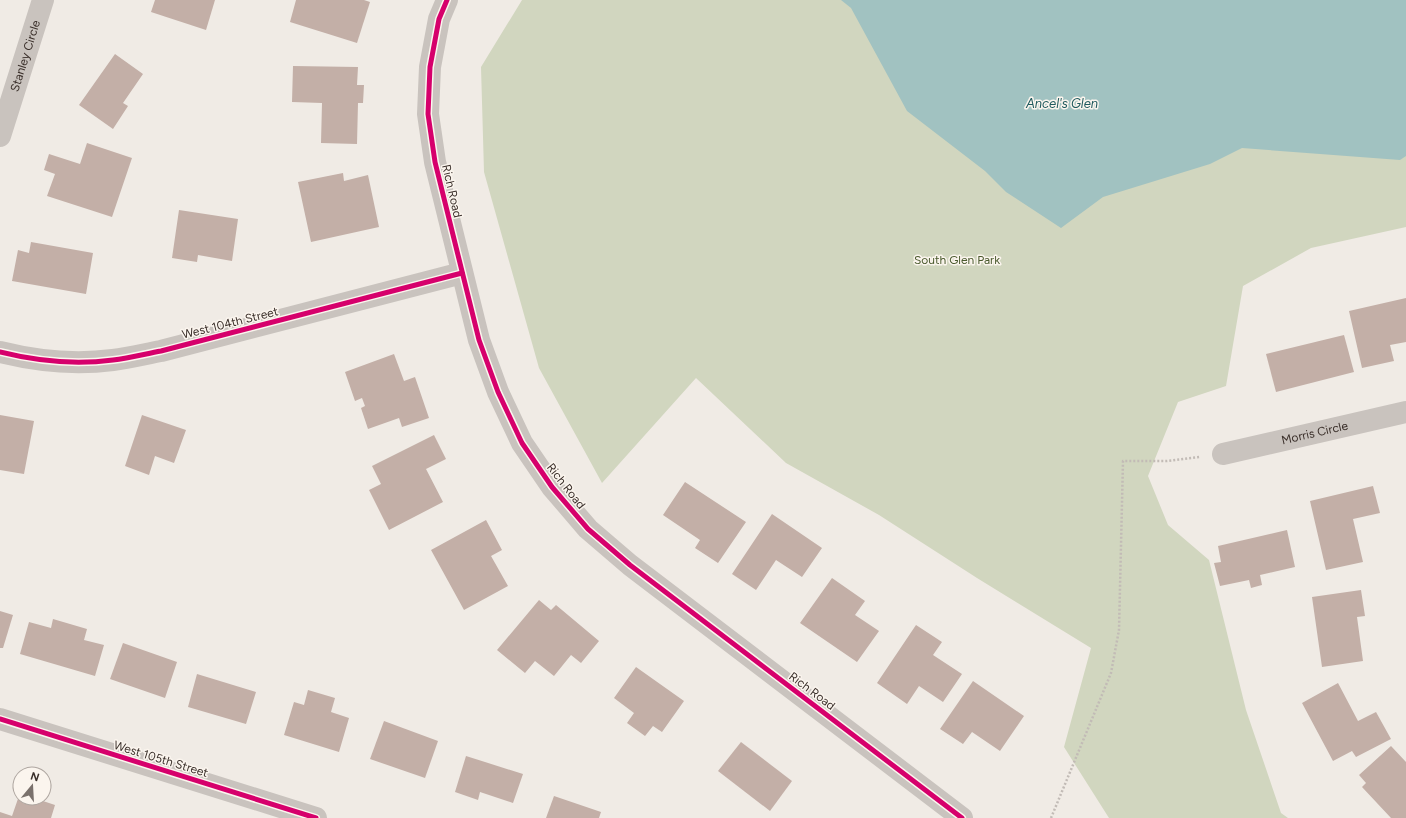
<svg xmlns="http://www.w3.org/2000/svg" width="1406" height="818" font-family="Figtree,sans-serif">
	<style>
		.green { fill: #d1d6bf }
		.water { fill: #a1c2c1 }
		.building { fill: #c3afa7 }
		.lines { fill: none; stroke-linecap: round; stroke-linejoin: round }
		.path { stroke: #c2bbb6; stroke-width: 2.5; stroke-dasharray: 2 2; stroke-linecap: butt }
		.minor { stroke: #c9c3be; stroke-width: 22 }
		.cycleway-casing { stroke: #fbf5ee; stroke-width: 8 }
		.cycleway { stroke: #d6006c; stroke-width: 5 }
		.labels { text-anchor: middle; stroke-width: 3; stroke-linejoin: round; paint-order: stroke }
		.street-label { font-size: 12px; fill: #3b302b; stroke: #fbf5ee }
		.park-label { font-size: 12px; fill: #4a5a2e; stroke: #fbf5ee }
		.water-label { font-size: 13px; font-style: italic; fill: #1f5a5e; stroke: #fbf5ee }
	</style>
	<rect width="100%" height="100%" fill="#f0ebe5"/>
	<path class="green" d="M522,0H1406V227L1311,248L1243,286L1226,386L1178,402L1148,476L1168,525L1209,560L1246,710L1281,813L1288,818H1109L1064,747L1091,648L977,578L879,515L786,463L696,378L602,483L539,368L484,172L481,67Z"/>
	<path class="water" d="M841,0H1406V156L1400,160L1242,148L1210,164L1103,197L1061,228L1006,192L985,171L907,111L851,8Z"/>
	<g class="building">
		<path d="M155,0H215L206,30L151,12Z"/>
		<path d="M296,0H364L370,2L357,43L290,22Z"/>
		<path d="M115,54L143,74L123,103L128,106L113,129L79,105Z"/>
		<path d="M293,66L358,67L357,85H364L363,103H358L357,144L321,143L322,103L292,102Z"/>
		<path d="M87,143L132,158L112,217L47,196L55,174L44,170L49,154L80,164Z"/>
		<path d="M343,173L344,181L368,175L379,227L311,242L298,182Z"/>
		<path d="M179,210L238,219L232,261L198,255L197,262L172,258Z"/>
		<path d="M31,242L93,253L86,294L12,281L18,250L29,253Z"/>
		<path d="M1406,298V342L1390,345L1394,361L1362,368L1349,311Z"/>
		<path d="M1344,335L1354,372L1276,392L1266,354Z"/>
		<path d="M394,354L404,381L415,377L429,418L402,427L399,418L368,429L361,408L365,406L362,398L355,401L345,372Z"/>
		<path d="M0,415L34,421L24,474L0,470Z"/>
		<path d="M142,415L186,430L174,463L155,456L149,475L125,466Z"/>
		<path d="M434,435L446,459L426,469L443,502L389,530L369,490L381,484L372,466Z"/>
		<path d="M685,482L746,522L718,563L695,548L700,540L663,515Z"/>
		<path d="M1373,486L1380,513L1353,519L1363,562L1326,570L1310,501Z"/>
		<path d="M772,514L822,548L802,577L776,560L756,590L732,574Z"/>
		<path d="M486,520L502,550L491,556L508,586L464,610L431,550Z"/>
		<path d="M1287,530L1295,567L1260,575L1262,585L1251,588L1249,580L1220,586L1214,563L1221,562L1218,546Z"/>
		<path d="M832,578L865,601L855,615L879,631L857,662L800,623Z"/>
		<path d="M1361,590L1365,616L1357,617L1363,661L1322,667L1312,597Z"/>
		<path d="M539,600L551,610L556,605L599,641L581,663L571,655L554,676L535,661L525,673L497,650Z"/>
		<path d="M0,611L13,615L3,648H0Z"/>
		<path d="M53,619L87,629L84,640L104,645L95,676L20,654L29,622L51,628Z"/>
		<path d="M916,625L942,642L933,655L962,674L943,702L919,686L907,704L877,683Z"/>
		<path d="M123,643L177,662L165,698L110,679Z"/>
		<path d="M636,667L684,701L662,732L653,726L645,736L627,723L634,713L614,698Z"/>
		<path d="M197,674L256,692L246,724L188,707Z"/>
		<path d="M973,681L1024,716L1000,751L972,732L963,744L940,729Z"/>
		<path d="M1338,683L1358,721L1376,712L1391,739L1356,757L1352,751L1333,761L1302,703Z"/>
		<path d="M308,690L335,698L331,712L349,718L339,752L284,735L294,702L304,705Z"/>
		<path d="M384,721L438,741L425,778L370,759Z"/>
		<path d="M741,742L792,781L770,811L718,771Z"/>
		<path d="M1391,746L1406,762V818H1391L1362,787L1366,783L1359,775Z"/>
		<path d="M466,756L523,774L513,803L480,792L478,800L455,792Z"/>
		<path d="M20,793V798H34L55,805L51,818H0V812L12,816Z"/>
		<path d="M554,796L601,812L599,818H546Z"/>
	</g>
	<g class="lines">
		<path class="path" d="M1051,818L1111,673L1119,630L1123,461H1167L1200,457"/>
		<g class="minor">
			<path d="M447,0L439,19L430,67L428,114L435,162L479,340L498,392L522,443L552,487L588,529L630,565L962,818"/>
			<path id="s1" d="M0,136L43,0"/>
			<path d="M0,352C36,361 75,365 113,360C129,358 145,354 161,351L462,273"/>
			<path id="s2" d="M1223,454L1406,412"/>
			<path d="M0,719L316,818"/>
		</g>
		<defs>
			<g id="cycleway">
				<path d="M447,0L439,19L430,67L428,114L435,162L479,340L498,392L522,443L552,487L588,529L630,565L962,818"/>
				<path d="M0,352C36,361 75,365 113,360C129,358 145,354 161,351L462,273"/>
				<path d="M0,719L316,818"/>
			</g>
		</defs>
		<use href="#cycleway" class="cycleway-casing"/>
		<use href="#cycleway" class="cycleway"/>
	</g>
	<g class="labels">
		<g class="street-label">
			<text dy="4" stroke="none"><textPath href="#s1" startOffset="84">Stanley Circle</textPath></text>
			<text transform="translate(452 191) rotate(77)" y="4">Rich Road</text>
			<text transform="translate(230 323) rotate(-14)" y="4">West 104th Street</text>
			<text dy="4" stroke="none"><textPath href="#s2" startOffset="94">Morris Circle</textPath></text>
			<text transform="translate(566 486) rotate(52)" y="4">Rich Road</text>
			<text transform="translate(812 691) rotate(37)" y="4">Rich Road</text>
			<text transform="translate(161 759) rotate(17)" y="4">West 105th Street</text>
		</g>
		<g class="park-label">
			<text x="957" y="264">South Glen Park</text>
		</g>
		<g class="water-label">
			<text x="1062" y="108">Ancel's Glen</text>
		</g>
	</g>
	<g transform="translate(32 786) rotate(18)"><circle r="19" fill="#fbf5ee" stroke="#aea6a0"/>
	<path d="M0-3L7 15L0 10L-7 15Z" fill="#7a716c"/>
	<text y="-6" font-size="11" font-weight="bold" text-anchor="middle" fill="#3b302b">N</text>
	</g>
</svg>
